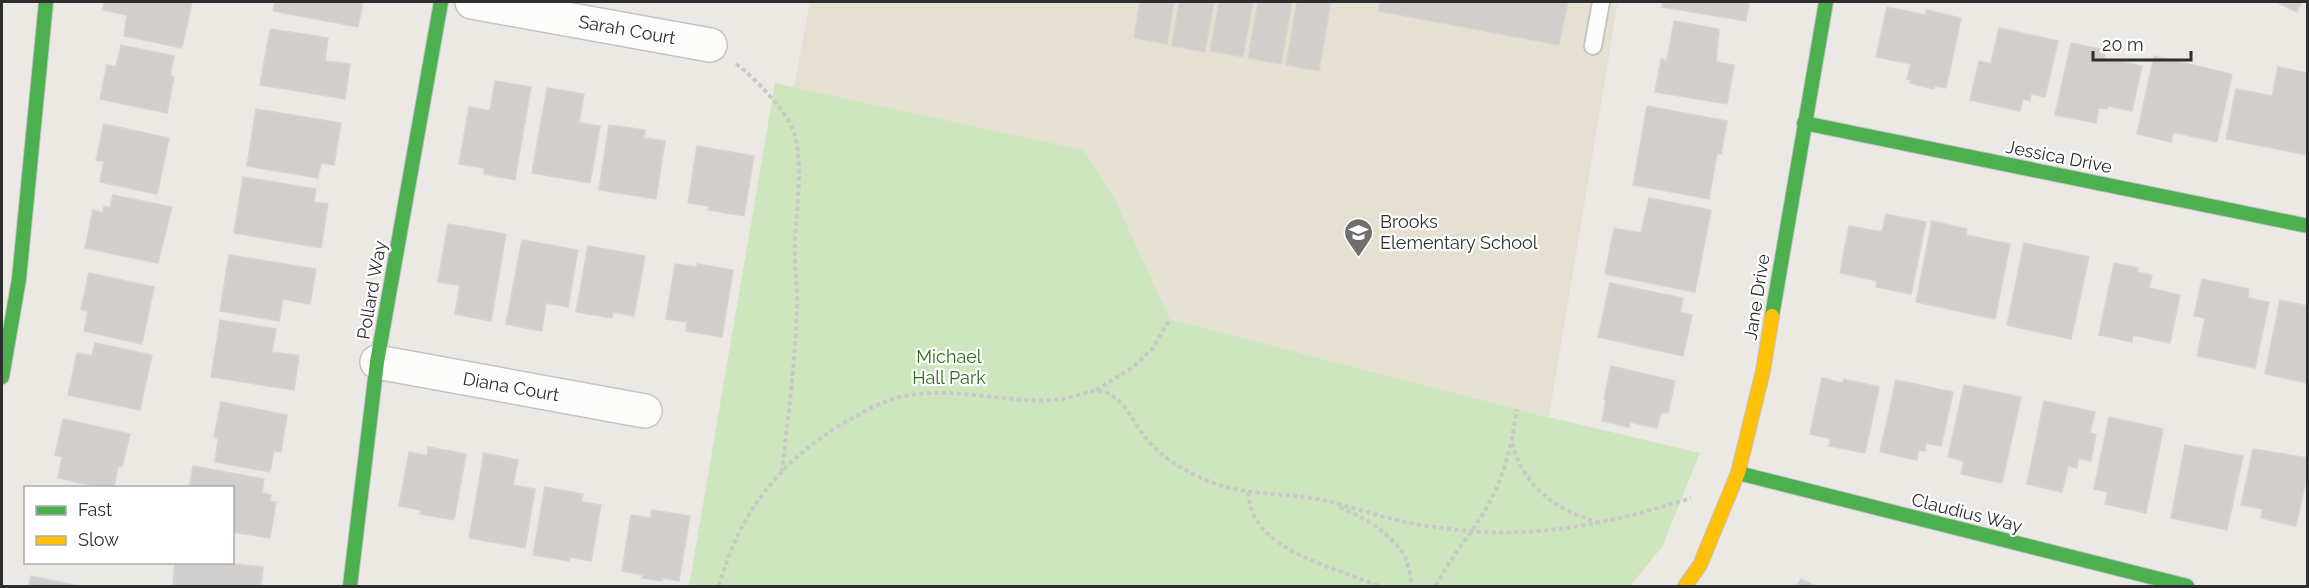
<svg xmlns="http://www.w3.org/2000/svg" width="2309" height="588" font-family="Raleway,sans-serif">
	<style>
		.education { fill: #e6e0d3 }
		.green { fill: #cee6be }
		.building { fill: #d1cecb; stroke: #d7d4d0; stroke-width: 1.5 }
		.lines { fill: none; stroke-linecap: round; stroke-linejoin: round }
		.lane-casing { stroke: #c5c4c5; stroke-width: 20 }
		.street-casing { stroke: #c5c4c5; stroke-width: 36 }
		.fast-casing { stroke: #c5c4c5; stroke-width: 16 }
		.slow-casing { stroke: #c5c4c5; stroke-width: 16 }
		.path { stroke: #c9c9c8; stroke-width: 4; stroke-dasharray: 4.5 3; stroke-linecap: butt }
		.lane { stroke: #fcfcfb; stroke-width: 16 }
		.street { stroke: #fcfcfb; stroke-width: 33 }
		.fast { stroke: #4caf50; stroke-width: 14 }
		.slow { stroke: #ffc107; stroke-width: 14 }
		.labels { text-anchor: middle; stroke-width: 4.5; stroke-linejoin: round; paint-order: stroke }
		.street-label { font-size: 18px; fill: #2e2e2e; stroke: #fff }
		.poi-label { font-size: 18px; fill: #2e2e2e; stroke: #fff; text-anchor: start }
		.park-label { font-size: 18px; fill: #2c6e1b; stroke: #fff }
	</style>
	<rect width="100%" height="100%" fill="#ece8e4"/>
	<path class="education" d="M810,2H1618L1549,417L1170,319L1114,197L1084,150L794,87Z"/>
	<path class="green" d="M775,83L1084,150L1114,197L1170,319L1548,417L1700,453L1662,547L1630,586H689Z"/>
	<g class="building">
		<path d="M104,2H192L182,48L124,36L127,15L103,10Z"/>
		<path d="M275,2H363L358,27L273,11Z"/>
		<path d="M1140,2H1174L1167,44L1134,38Z"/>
		<path d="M1179,2H1214L1205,52L1172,46Z"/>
		<path d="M1219,2H1253L1243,57L1210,51Z"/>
		<path d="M1258,2H1292L1281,64L1248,58Z"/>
		<path d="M1297,2H1331L1319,71L1286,65Z"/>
		<path d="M1380,2H1568L1559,45L1378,11Z"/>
		<path d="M1663,2H1749L1746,21L1662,7Z"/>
		<path d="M2276,2H2302L2297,12Z"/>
		<path d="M1887,7L1925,15L1926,10L1961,18L1946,88L1935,86L1934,89L1910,83L1911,80L1907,79L1911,64L1876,57Z"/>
		<path d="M1674,21L1719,29L1716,62L1734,65L1727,104L1655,92L1661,59L1667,61Z"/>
		<path d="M1999,28L2058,41L2045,97L2031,94L2030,101L2023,99L2020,111L1970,100L1979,61L1991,64Z"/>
		<path d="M270,29L328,38L325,61L350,64L345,99L260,85Z"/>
		<path d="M2071,43L2105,50L2104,58L2142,66L2132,111L2108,106L2107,109L2099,108L2096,123L2055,115Z"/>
		<path d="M121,45L174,56L170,76L174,77L167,113L100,99L107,65L116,67Z"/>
		<path d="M2154,56L2232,74L2217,142L2173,132L2171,142L2137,134Z"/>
		<path d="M2278,67L2308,73V155L2226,139L2236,89L2272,96Z"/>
		<path d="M495,81L531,87L515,180L484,174V168L459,164L469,107L490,111Z"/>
		<path d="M547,88L584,94L579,123L600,126L590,183L532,173Z"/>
		<path d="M1647,106L1727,121L1721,154L1717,153L1709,199L1633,185Z"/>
		<path d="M256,109L341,123L334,165L321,163L318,178L247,166Z"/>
		<path d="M104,124L169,138L157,194L100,182L104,161L96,160Z"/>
		<path d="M609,125L645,130L644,138L665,141L656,199L599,190Z"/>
		<path d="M697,146L754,156L744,216L708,210L709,206L688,203Z"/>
		<path d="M243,177L316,189L314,202L328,204L321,248L234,233Z"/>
		<path d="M113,195L172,207L158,263L85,248L93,210L103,213L104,206L110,208Z"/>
		<path d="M1649,198L1711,210L1695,292L1605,274L1614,228L1641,233Z"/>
		<path d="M1886,214L1926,222L1911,294L1876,287L1877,281L1840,273L1849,226L1882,232Z"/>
		<path d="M1932,221L1967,229L1966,235L2010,244L1995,319L1916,302Z"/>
		<path d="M448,224L506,234L491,321L455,314L460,285L438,282Z"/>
		<path d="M522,240L578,250L568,307L546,303L542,331L506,324Z"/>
		<path d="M2024,243L2089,257L2071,339L2007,325Z"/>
		<path d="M588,246L645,256L634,316L613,312L612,318L576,312Z"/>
		<path d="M229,255L316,269L310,304L283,299L279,321L220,311Z"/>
		<path d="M2114,263L2138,268L2137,272L2152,275L2149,288L2180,295L2170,343L2133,335L2132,342L2099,335Z"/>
		<path d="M675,264L697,267V264L733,270L722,337L686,331L687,322L666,319Z"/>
		<path d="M89,273L154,287L142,344L84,331L88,311L81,309Z"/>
		<path d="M2202,279L2249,289L2248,298L2269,302L2255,368L2197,356L2205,318L2194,316Z"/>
		<path d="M1610,283L1683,298L1680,312L1692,315L1683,356L1598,337Z"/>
		<path d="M2280,300L2307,306L2308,308V383L2265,374Z"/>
		<path d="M220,320L276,329L272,352L299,356L294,390L211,377Z"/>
		<path d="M95,343L152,355L140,410L68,395L77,353L92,356Z"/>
		<path d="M1611,366L1675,381L1668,413L1661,412L1657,428L1630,422L1629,427L1602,421L1606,401L1604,399Z"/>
		<path d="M1822,378L1843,383L1844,379L1879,387L1865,453L1829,446L1831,439L1810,434Z"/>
		<path d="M1896,380L1953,392L1941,446L1926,443L1925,451L1919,450L1917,460L1880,452Z"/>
		<path d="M1964,385L2021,397L2002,483L1961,474L1964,461L1948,457Z"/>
		<path d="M2044,401L2095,412L2090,433L2096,434L2091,461L2079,458L2077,468L2068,466L2062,492L2027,484Z"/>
		<path d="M221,402L287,415L281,452L274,451L270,472L215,462L218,439L214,437Z"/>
		<path d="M2109,417L2163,429L2146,513L2105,504L2108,492L2094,489Z"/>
		<path d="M63,419L130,434L122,467L118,466L114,488H102L58,478L62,457L55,455Z"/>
		<path d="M2185,445L2243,456L2227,530L2171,518Z"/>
		<path d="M428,447L466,454L454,520L420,514L421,510L399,506L409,452L427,456Z"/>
		<path d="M2253,449L2308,458V471L2296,526L2261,518L2263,509L2241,505Z"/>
		<path d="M484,453L518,460L513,485L535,489L525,548L469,538Z"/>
		<path d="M193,466L264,479L262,493L271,495L270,501L276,502L270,538L232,532V488H189Z"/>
		<path d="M545,487L583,494L582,502L601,505L591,561L570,557L569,561L533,555Z"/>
		<path d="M652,510L690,516L679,581L662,578V581L642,578L643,575L622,571L631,515L651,518Z"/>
		<path d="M175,562H215L263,567L261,586H173Z"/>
		<path d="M31,576L78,586H29Z"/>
		<path d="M1801,579L1815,586H1797Z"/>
	</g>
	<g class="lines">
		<defs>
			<path id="lane" d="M1593,46L1601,2"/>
			<g id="street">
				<path d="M472,2L710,45"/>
				<path d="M377,362L645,411"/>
			</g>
			<g id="fast">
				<path d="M1804,123L2308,226"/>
				<path d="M1772,316L1826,2"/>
				<path d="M2,377L19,279L46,2"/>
				<path d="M1738,473L2187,586"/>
				<path d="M350,586L377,362L441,2"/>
			</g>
			<path id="slow" d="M1685,586L1700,565L1738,473L1763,371L1772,316"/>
		</defs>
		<use href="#lane" class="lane-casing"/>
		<use href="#street" class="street-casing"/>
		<use href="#fast" class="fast-casing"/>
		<use href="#slow" class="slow-casing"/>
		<g class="path">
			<path d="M736,64C754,77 788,112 794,133C804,163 796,211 795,243C794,263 797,282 797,302C796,359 788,415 782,471"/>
			<path d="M1096,390L1132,368L1153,348L1170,319"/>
			<path d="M1512,443C1525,489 1557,511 1601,523"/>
			<path d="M1248,492C1249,501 1251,511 1256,519C1278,556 1341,570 1379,586"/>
			<path d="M1340,507C1363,517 1390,532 1404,555C1409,564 1410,576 1412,586"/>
			<path d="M719,586C739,512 782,458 849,420C865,411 882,401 900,397C941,387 986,398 1028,400C1039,401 1051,400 1061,399C1075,398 1092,387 1105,392C1126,400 1135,426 1149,442C1164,458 1179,467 1199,477C1237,496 1278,492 1318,499C1342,504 1365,512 1389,518C1406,523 1425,526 1443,528C1529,541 1609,524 1691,498"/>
			<path d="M1436,586C1450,557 1472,534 1488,505C1505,475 1512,443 1517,409"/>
		</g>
		<use href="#lane" class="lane"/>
		<use href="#street" class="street"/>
		<use href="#fast" class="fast"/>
		<use href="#slow" class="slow"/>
	</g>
	<defs>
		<symbol id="school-pin" viewBox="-11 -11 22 30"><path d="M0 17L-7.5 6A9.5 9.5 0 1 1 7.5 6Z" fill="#706f6e" stroke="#fff"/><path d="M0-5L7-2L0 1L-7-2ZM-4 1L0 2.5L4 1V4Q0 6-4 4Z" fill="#fff"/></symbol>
	</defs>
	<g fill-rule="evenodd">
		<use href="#school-pin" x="1342" y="216" width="33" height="45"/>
	</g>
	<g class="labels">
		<g class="street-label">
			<text transform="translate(627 30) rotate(10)" y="6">Sarah Court</text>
			<text transform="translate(2059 157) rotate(11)" y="6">Jessica Drive</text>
			<text transform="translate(372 290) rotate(-80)" y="6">Pollard Way</text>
			<text transform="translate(1757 297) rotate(-81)" y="6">Jane Drive</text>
			<text transform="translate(511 387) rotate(10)" y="6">Diana Court</text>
			<text transform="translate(1967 513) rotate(14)" y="6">Claudius Way</text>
		</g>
		<g class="poi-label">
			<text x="1380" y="228">Brooks<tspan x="1380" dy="21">Elementary School</tspan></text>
		</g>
		<g class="park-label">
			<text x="949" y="363">Michael<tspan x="949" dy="21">Hall Park</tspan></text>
		</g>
	</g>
	<rect width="2309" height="588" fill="none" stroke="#2e2e2e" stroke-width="6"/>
	<rect x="24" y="486" width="210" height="78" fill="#ffffff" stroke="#ababab" stroke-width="1.5"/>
	<rect x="36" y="506" width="30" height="9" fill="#4caf50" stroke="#ababab" stroke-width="1.5"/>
	<text x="78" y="516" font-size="18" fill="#2e2e2e">Fast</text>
	<rect x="36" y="536" width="30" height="9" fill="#ffc107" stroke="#ababab" stroke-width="1.5"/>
	<text x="78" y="546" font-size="18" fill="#2e2e2e">Slow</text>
	<path d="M2093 51v9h98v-9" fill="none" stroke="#2e2e2e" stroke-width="3"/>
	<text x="2102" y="51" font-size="18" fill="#2e2e2e" stroke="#ffffff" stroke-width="4.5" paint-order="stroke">20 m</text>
</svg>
